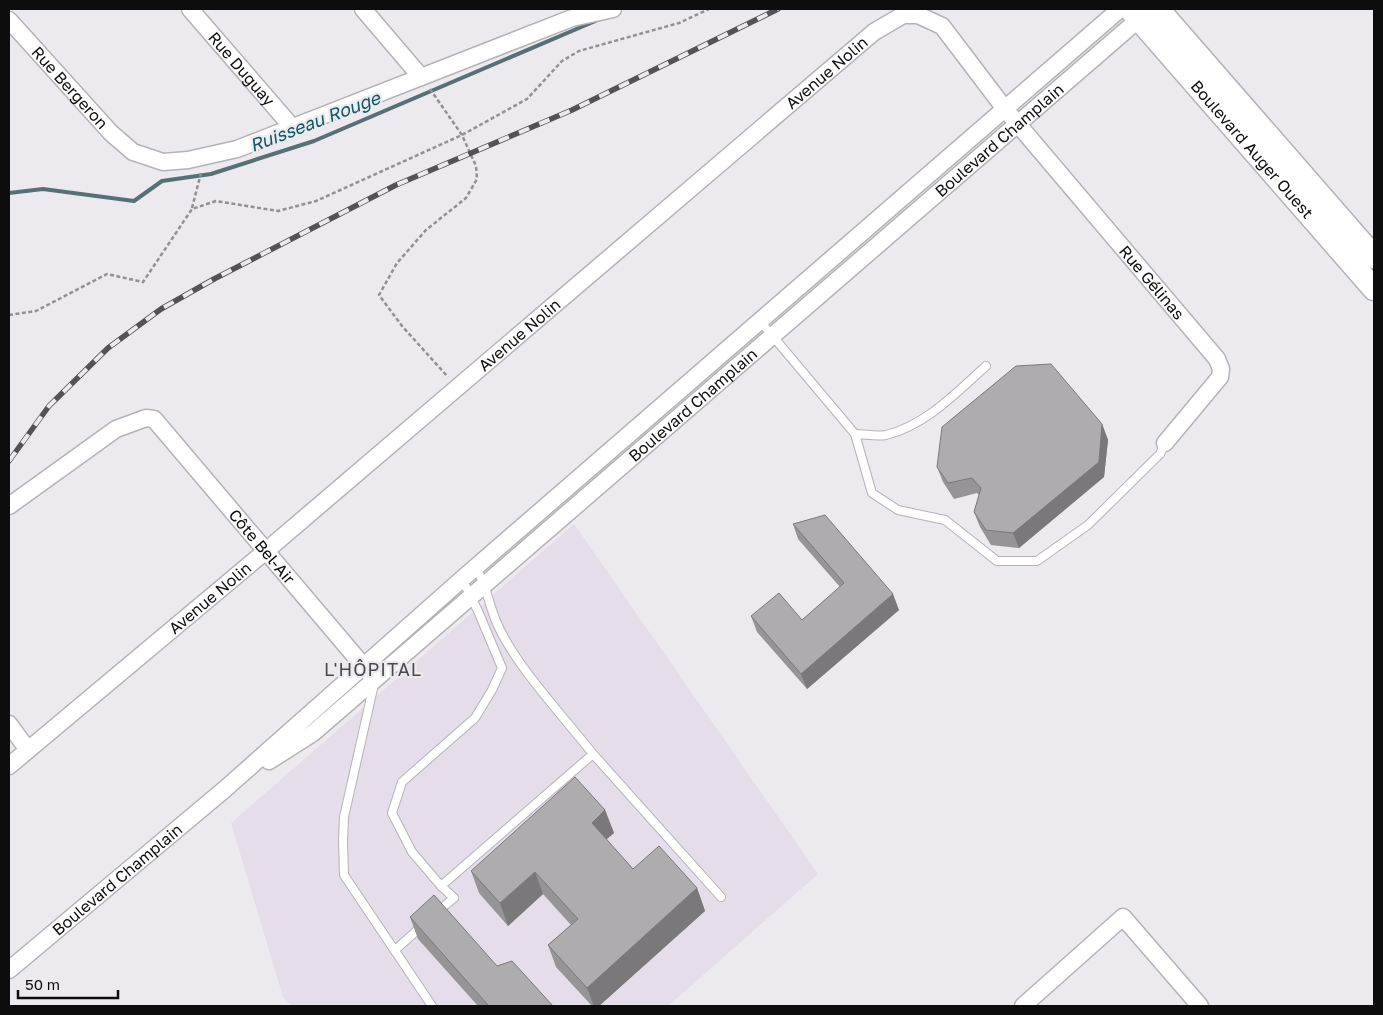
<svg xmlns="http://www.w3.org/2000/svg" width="1383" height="1015" font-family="'Golos Text',sans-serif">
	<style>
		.built { fill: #e5dde9 }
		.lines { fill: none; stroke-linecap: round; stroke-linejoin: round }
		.stream { stroke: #577075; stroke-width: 4 }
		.service-casing { stroke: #b5b2b7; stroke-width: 10 }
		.minor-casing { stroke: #b5b2b7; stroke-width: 19 }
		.secondary-casing { stroke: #b5b2b7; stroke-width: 25 }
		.path { stroke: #929093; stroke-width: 2.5; stroke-dasharray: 4 2.5; stroke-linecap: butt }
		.service { stroke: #fff; stroke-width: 8 }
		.minor { stroke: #fff; stroke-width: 16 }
		.secondary { stroke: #fff; stroke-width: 22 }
		.rail-casing { stroke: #545255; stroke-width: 5.5 }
		.rail { stroke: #edeaef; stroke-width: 4; stroke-dasharray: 11; stroke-linecap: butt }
		.wall { fill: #969497 }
		.shaded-wall { fill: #7a787b }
		.building { fill: #afacb0; stroke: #7a787b }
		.labels { text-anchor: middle; stroke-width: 4.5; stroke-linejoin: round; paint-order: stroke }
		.street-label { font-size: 16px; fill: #0e0d0e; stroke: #edeaef }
		.water-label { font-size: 18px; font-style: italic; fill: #0a5966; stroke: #edeaef }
		.neighbourhood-label { font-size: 18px; letter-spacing: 1px; fill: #4c494d; stroke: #edeaef }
	</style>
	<rect width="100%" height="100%" fill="#edeaef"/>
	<path class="built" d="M574,524L818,874L668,1006H292L283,997L231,823Z"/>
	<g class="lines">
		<path class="stream" d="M9,193L43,189L134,201L162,181L211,174L314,141L600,19"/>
		<defs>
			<g id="service">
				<path d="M760,321L855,434C865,434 876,437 886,435C926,425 956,393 986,366"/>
				<path d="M855,434L872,493L898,510L945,520L997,561H1037L1088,525L1160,454L1165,443"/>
				<path d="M462,579L478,611L502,668L492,690L475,718L402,782L392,813L412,852L441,886L593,754C564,717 513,663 496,621C488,602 487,586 476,568"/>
				<path d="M374,684L344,817L343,841L344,875L432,1006"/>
				<path d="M593,754L721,897"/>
				<path d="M437,912L454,898L441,886"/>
				<path d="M395,950L421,927"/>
			</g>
			<g id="minor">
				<path id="s1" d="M190,9L292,127"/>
				<path d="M363,9L421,77"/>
				<path id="s2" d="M9,20L111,133L133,152L163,162L188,160L237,149L572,18L613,9"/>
				<path id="s3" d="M9,506L116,429L146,418L154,419L371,675"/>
				<path d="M9,724L28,750"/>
				<path id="s4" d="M269,761L313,733L1146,13"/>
				<path id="s5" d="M9,766L267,550L874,32L903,15H918L942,26L1005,109L1217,359L1221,369L1220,377L1165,443"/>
				<path id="s6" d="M9,970L225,789L462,579L1120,9"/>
				<path d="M1023,1006L1123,917L1200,1006"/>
			</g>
			<g id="secondary">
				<path id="s7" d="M1130,9L1374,289"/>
				<path d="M1158,9L1374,257"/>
			</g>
		</defs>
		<use href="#service" class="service-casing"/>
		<use href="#minor" class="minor-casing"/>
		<use href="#secondary" class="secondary-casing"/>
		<g class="path">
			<path d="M430,89L462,135L476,166L477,179L466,198L426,230L397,263L379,295L402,326L448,377"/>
			<path d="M192,208L201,173"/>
			<path d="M9,315L36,311L107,274L143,282L192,209L216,201L278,211L316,201L462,135L527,99L562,61L579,51L679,23L709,9"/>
		</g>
		<use href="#service" class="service"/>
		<use href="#minor" class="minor"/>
		<use href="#secondary" class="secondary"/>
		<defs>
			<path id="rail" d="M9,461L49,406L108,348L161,309L214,279L396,185L572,110L778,9"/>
		</defs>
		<use href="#rail" class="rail-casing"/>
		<use href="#rail" class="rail"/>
	</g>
	<g class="wall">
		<path d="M1102,424L1108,440L1104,477L1019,548L991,545L980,527L974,512L979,495L977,493L954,499L943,482L937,467Z"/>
		<path d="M793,524L899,610L807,689L757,632L751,616L802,620L840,587L798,539Z"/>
		<path d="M605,810L614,833L606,839L633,869L697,888L705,911L599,1006H592L556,967L548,945L571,925L543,894L508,926L479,893L471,871Z"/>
		<path d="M410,917L497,966L553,1006H478L418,939Z"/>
	</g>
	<g class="shaded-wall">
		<path d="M1102,424L1108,440L1104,477L1019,548L1013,533Z"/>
		<path d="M893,594L899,610L807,689L801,674Z"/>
		<path d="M605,810L614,833L600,845L592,823Z"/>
		<path d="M535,872L543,894L508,926L500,903Z"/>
		<path d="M697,888L705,911L599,1006H594L587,988Z"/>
	</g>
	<g class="building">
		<path d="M1051,364L1102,424L1099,462L1013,533L986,530L974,512L981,488L972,478L948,483L937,467L942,427L1016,366Z"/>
		<path d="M825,515L893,594L801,674L751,616L779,593L802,620L844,583L793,524Z"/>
		<path d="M575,777L605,810L592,823L633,869L659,846L697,888L587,988L548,945L578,919L535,872L500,903L471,871Z"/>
		<path d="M434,895L497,966L512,961L553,1006H486L488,1005L410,917Z"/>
	</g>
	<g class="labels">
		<g class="street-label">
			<text dy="6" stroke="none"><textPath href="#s1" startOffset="79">Rue Duguay</textPath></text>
			<text dy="6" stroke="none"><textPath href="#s5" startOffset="1072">Avenue Nolin</textPath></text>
			<text dy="6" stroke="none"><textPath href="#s2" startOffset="91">Rue Bergeron</textPath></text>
			<text dy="6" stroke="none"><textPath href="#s4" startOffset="959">Boulevard Champlain</textPath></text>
			<text dy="6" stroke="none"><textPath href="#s7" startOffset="186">Boulevard Auger Ouest</textPath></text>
			<text dy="6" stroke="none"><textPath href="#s5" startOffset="1541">Rue Gélinas</textPath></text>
			<text dy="6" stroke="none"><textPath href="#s5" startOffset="668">Avenue Nolin</textPath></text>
			<text dy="6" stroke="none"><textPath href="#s4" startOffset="554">Boulevard Champlain</textPath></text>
			<text dy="6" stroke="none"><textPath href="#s3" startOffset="339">Côte Bel-Air</textPath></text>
			<text dy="6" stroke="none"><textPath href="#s5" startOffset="262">Avenue Nolin</textPath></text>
			<text dy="6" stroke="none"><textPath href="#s6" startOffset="141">Boulevard Champlain</textPath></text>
		</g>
		<g class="water-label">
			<text transform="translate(315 122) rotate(-21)" y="6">Ruisseau Rouge</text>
		</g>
		<g class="neighbourhood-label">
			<text x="373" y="676">L'HÔPITAL</text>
		</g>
	</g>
	<rect width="1383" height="1015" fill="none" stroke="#0e0d0e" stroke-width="20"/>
	<path d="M18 990v8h100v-8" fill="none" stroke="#0e0d0e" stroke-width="2.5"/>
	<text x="25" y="990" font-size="15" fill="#0e0d0e" stroke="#edeaef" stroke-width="4" paint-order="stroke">50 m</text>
</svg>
